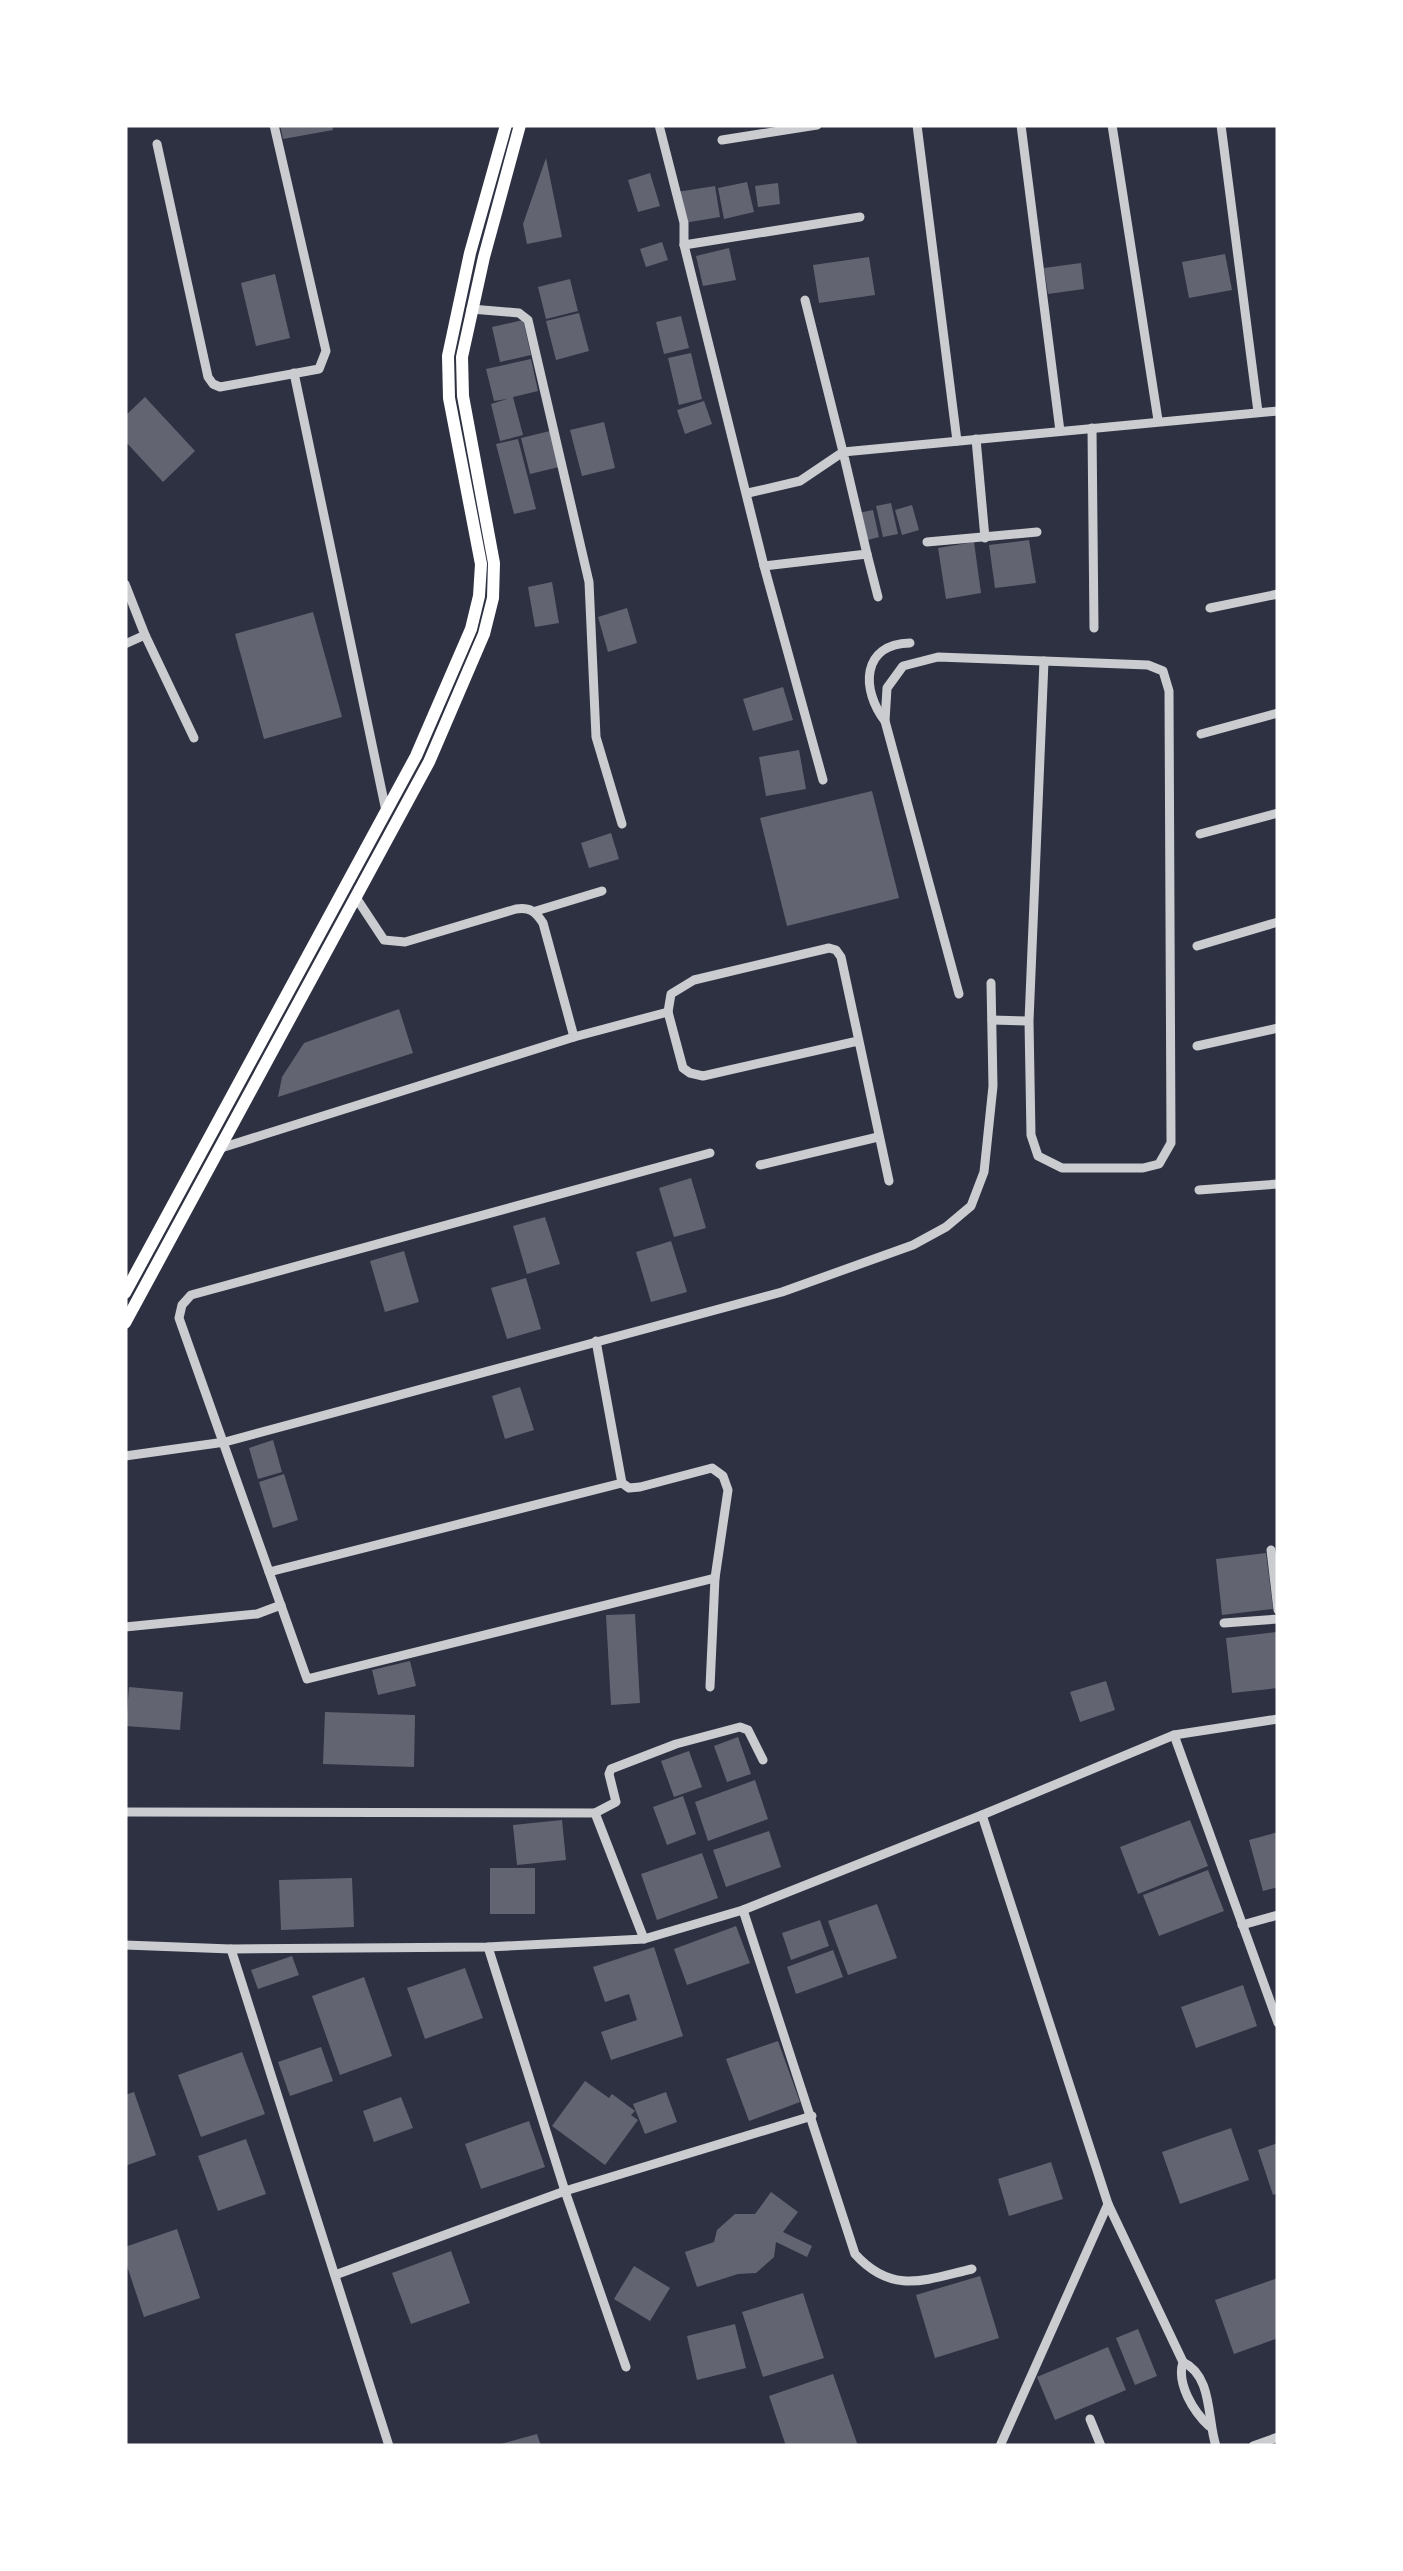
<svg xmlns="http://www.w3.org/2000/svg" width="1403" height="2571" font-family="Cabin,sans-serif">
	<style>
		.building { fill: #626471 }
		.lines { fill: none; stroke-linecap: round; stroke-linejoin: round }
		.minor { stroke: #caccd0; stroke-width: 9 }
		.secondary { stroke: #fff; stroke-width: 12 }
	</style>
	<rect width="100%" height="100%" fill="#2d3142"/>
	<g class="building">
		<path d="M280,125H332L333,130L283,139Z"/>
		<path d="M546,158L562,237L527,244L523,224Z"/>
		<path d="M650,173L660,206L638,212L628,180Z"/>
		<path d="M747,182L754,212L724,219L718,188Z"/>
		<path d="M778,183L780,204L758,207L755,186Z"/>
		<path d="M715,186L720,217L684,223L677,192Z"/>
		<path d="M662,242L668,260L646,267L640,249Z"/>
		<path d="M729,248L736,280L703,286L696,256Z"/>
		<path d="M1225,254L1232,290L1189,298L1182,262Z"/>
		<path d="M869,257L875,295L819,303L813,265Z"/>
		<path d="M1081,263L1084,289L1048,294L1044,268Z"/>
		<path d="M275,274L290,338L256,346L241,283Z"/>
		<path d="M570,279L578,311L546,319L538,287Z"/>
		<path d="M579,313L589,351L556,360L546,321Z"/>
		<path d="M681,316L689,348L664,354L656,322Z"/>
		<path d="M523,320L531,355L500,362L492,327Z"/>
		<path d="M691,353L702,399L679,405L668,358Z"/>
		<path d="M531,359L538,391L513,397L523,435L500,441L491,404L507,399L494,401L486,369Z"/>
		<path d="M145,397L195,451L163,482L125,441V416Z"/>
		<path d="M704,401L712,424L685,434L677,410Z"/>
		<path d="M604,422L615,468L582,476L570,430Z"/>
		<path d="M550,431L559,467L530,474L521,438Z"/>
		<path d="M518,439L536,509L514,514L496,444Z"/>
		<path d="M891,503L898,534L883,537L876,506Z"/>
		<path d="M912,505L919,530L902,535L895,510Z"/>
		<path d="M873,510L879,537L864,541L858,513Z"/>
		<path d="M1029,540L1036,583L995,588L989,545Z"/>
		<path d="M974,542L981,593L946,599L938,548Z"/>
		<path d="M552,582L559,623L535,627L528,587Z"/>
		<path d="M627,608L637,643L608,652L598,617Z"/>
		<path d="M313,612L342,717L264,739L235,634Z"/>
		<path d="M783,687L793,720L753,731L743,699Z"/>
		<path d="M799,750L806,789L766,796L759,757Z"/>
		<path d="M872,791L899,898L787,926L760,818Z"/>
		<path d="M611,833L619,859L589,868L581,843Z"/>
		<path d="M399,1009L413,1053L278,1097L282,1077L304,1043Z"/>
		<path d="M691,1178L706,1228L674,1237L659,1188Z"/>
		<path d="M545,1217L560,1264L527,1274L513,1226Z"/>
		<path d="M671,1241L687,1292L651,1302L636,1252Z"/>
		<path d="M404,1251L419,1302L385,1312L370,1261Z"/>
		<path d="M526,1278L541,1329L507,1339L491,1288Z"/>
		<path d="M520,1387L534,1430L505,1439L492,1396Z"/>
		<path d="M273,1440L282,1472L258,1479L249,1448Z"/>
		<path d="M284,1474L298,1520L273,1528L259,1482Z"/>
		<path d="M1266,1553L1273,1609L1222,1615L1216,1559Z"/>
		<path d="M635,1614L640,1703L611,1705L606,1615Z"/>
		<path d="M1276,1632L1278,1688L1232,1693L1226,1638Z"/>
		<path d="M410,1661L416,1686L378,1695L372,1670Z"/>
		<path d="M1106,1681L1115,1710L1080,1722L1070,1692Z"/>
		<path d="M129,1687L183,1692L180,1730L126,1726Z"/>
		<path d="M325,1712L415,1715L414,1767L323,1764Z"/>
		<path d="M738,1737L751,1774L727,1782L714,1746Z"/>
		<path d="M689,1751L702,1787L674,1797L661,1761Z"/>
		<path d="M755,1780L768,1819L708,1841L695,1802Z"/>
		<path d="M683,1796L696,1834L667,1845L653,1807Z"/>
		<path d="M562,1820L566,1860L517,1865L513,1825Z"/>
		<path d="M1190,1820L1208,1866L1138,1894L1120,1847Z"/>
		<path d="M769,1831L781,1867L726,1887L713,1850Z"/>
		<path d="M1278,1832V1887L1263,1891L1249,1840Z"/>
		<path d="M702,1853L718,1898L657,1920L641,1874Z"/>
		<rect x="490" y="1868" width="45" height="46"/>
		<path d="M1208,1870L1224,1911L1159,1936L1143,1895Z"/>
		<path d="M352,1878L354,1927L281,1930L279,1880Z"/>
		<path d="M877,1904L897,1958L848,1975L828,1921Z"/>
		<path d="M820,1920L829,1946L791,1960L782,1933Z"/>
		<path d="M736,1926L750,1963L687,1985L674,1949Z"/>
		<path d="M654,1947L683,2036L611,2060L601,2032L637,2020L629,1994L605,2002L593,1967Z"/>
		<path d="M833,1950L843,1977L796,1994L787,1967Z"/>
		<path d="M292,1956L299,1975L258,1989L251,1970Z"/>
		<path d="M465,1968L483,2018L425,2039L407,1988Z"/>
		<path d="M364,1977L392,2056L340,2075L312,1996Z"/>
		<path d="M1243,1985L1257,2026L1196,2048L1181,2007Z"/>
		<path d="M778,2041L800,2102L749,2121L726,2059Z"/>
		<path d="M321,2047L333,2081L290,2096L278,2062Z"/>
		<path d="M242,2052L265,2114L201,2137L178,2075Z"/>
		<path d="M585,2081L609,2098L612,2094L635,2111L631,2115L638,2120L605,2165L552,2126Z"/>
		<path d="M134,2092L156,2155L125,2166V2095Z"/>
		<path d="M666,2092L677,2122L645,2134L633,2104Z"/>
		<path d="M401,2097L413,2128L374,2142L363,2111Z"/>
		<path d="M529,2121L545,2167L481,2189L465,2144Z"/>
		<path d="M1231,2128L1249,2180L1180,2204L1162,2152Z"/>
		<path d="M246,2139L266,2194L218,2211L198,2156Z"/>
		<path d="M1278,2143V2193L1273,2195L1258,2150Z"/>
		<path d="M1051,2162L1063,2199L1009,2216L998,2179Z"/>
		<path d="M771,2192L798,2212L783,2232L812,2246L807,2257L776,2242L774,2257L756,2273L738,2274L697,2287L685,2252L714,2242L717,2230L735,2214H755Z"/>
		<path d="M177,2229L200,2298L144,2317L125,2260V2247Z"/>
		<path d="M451,2251L470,2303L411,2324L392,2273Z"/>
		<path d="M634,2266L670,2288L650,2321L614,2299Z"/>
		<path d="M980,2276L999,2338L935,2358L916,2295Z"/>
		<path d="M1278,2278V2338L1234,2354L1215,2300Z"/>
		<path d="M803,2293L824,2358L763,2377L742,2312Z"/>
		<path d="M735,2324L746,2368L697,2380L687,2336Z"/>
		<path d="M1138,2329L1157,2376L1135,2385L1116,2338Z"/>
		<path d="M1108,2347L1126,2390L1055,2420L1037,2377Z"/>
		<path d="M833,2374L858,2446H786L769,2396Z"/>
		<path d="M537,2434L541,2446H497V2445Z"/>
	</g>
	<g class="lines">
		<g class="minor">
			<path d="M659,125L684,223V245L764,566L867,554L843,452L1278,411"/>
			<path d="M917,125L957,441"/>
			<path d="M1021,125L1060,431"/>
			<path d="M1112,125L1158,420"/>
			<path d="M1221,125L1258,412"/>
			<path d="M722,140L817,125"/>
			<path d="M157,144L208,377L213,384L220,387L319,369L326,351L274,125"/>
			<path d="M684,245L860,217"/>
			<path d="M471,309L519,313L528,320L589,582L596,737L622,824"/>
			<path d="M294,373L386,811"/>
			<path d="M1092,428L1094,628"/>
			<path d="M976,439L985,538"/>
			<path d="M748,493L800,481L843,452L805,300"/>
			<path d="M927,542L1037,532"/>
			<path d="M867,554L878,597"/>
			<path d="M764,566L823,780"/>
			<path d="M125,584L145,635L125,644"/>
			<path d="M1210,608L1278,594"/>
			<path d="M145,635L194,738"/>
			<path d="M885,721C861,690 861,644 910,643"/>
			<path d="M1201,734L1278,713"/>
			<path d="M1200,834L1278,813"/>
			<path d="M355,896L384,940L405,942L516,909C530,907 535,911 543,923L574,1037"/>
			<path d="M536,911L602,891"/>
			<path d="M1197,946L1278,922"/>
			<path d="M959,994L885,721L887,688L903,666L938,657L1044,661"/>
			<path d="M668,1012L683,1068L690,1073L703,1076L858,1041"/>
			<path d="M992,1020L1029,1021L1031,1135L1038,1156L1062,1168H1143L1159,1164L1171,1143L1169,691L1163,671L1148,665L1044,661L1029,1021"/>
			<path d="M1197,1046L1278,1028"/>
			<path d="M221,1148L574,1037L668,1012L671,994L694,980L829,948L836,950L841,957L889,1181"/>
			<path d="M710,1153L191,1295L182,1305L179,1318L307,1679L715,1578"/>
			<path d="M760,1165L878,1137"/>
			<path d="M1199,1190L1278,1184"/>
			<path d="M596,1341L622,1483L629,1488L640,1487L712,1468L723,1476L728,1490L715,1578L710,1687"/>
			<path d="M125,1456L225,1442L782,1292L913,1245L946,1227L971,1206L984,1172L993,1086L991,983"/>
			<path d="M1271,1550L1278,1610"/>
			<path d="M269,1572L622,1483"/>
			<path d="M1224,1623L1278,1619"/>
			<path d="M125,1627L257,1614L281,1605"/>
			<path d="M1174,1735L1278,2023"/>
			<path d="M125,1812L595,1813L644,1939"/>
			<path d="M595,1813L616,1802L609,1774L611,1769L676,1744L740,1727L748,1730L763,1760"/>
			<path d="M982,1815L1174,1735L1278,1719"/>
			<path d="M743,1910L855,2254C892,2295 925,2280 972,2269"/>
			<path d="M1242,1925L1278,1915"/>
			<path d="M125,1945L231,1949L488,1947L644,1939L743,1910L982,1815L1108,2204L1000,2446"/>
			<path d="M488,1947L565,2191L626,2367"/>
			<path d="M231,1949L389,2446"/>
			<path d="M1108,2204L1183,2362C1176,2384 1194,2412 1209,2426"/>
			<path d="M335,2275L565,2191L812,2116"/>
			<path d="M1183,2362C1213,2376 1207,2420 1216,2446"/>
			<path d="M1090,2419L1101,2446"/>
			<path d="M1253,2446L1278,2437"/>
		</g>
		<g class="secondary">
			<path d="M125,1293L416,756L471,629L479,596L481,564L449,398L448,356L470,253L506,125"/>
			<path d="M125,1323L429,762L484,634L493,598L494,563L463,396L462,357L484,257L520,125"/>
		</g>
	</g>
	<rect width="1403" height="2571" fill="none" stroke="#ffffff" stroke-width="255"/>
</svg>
